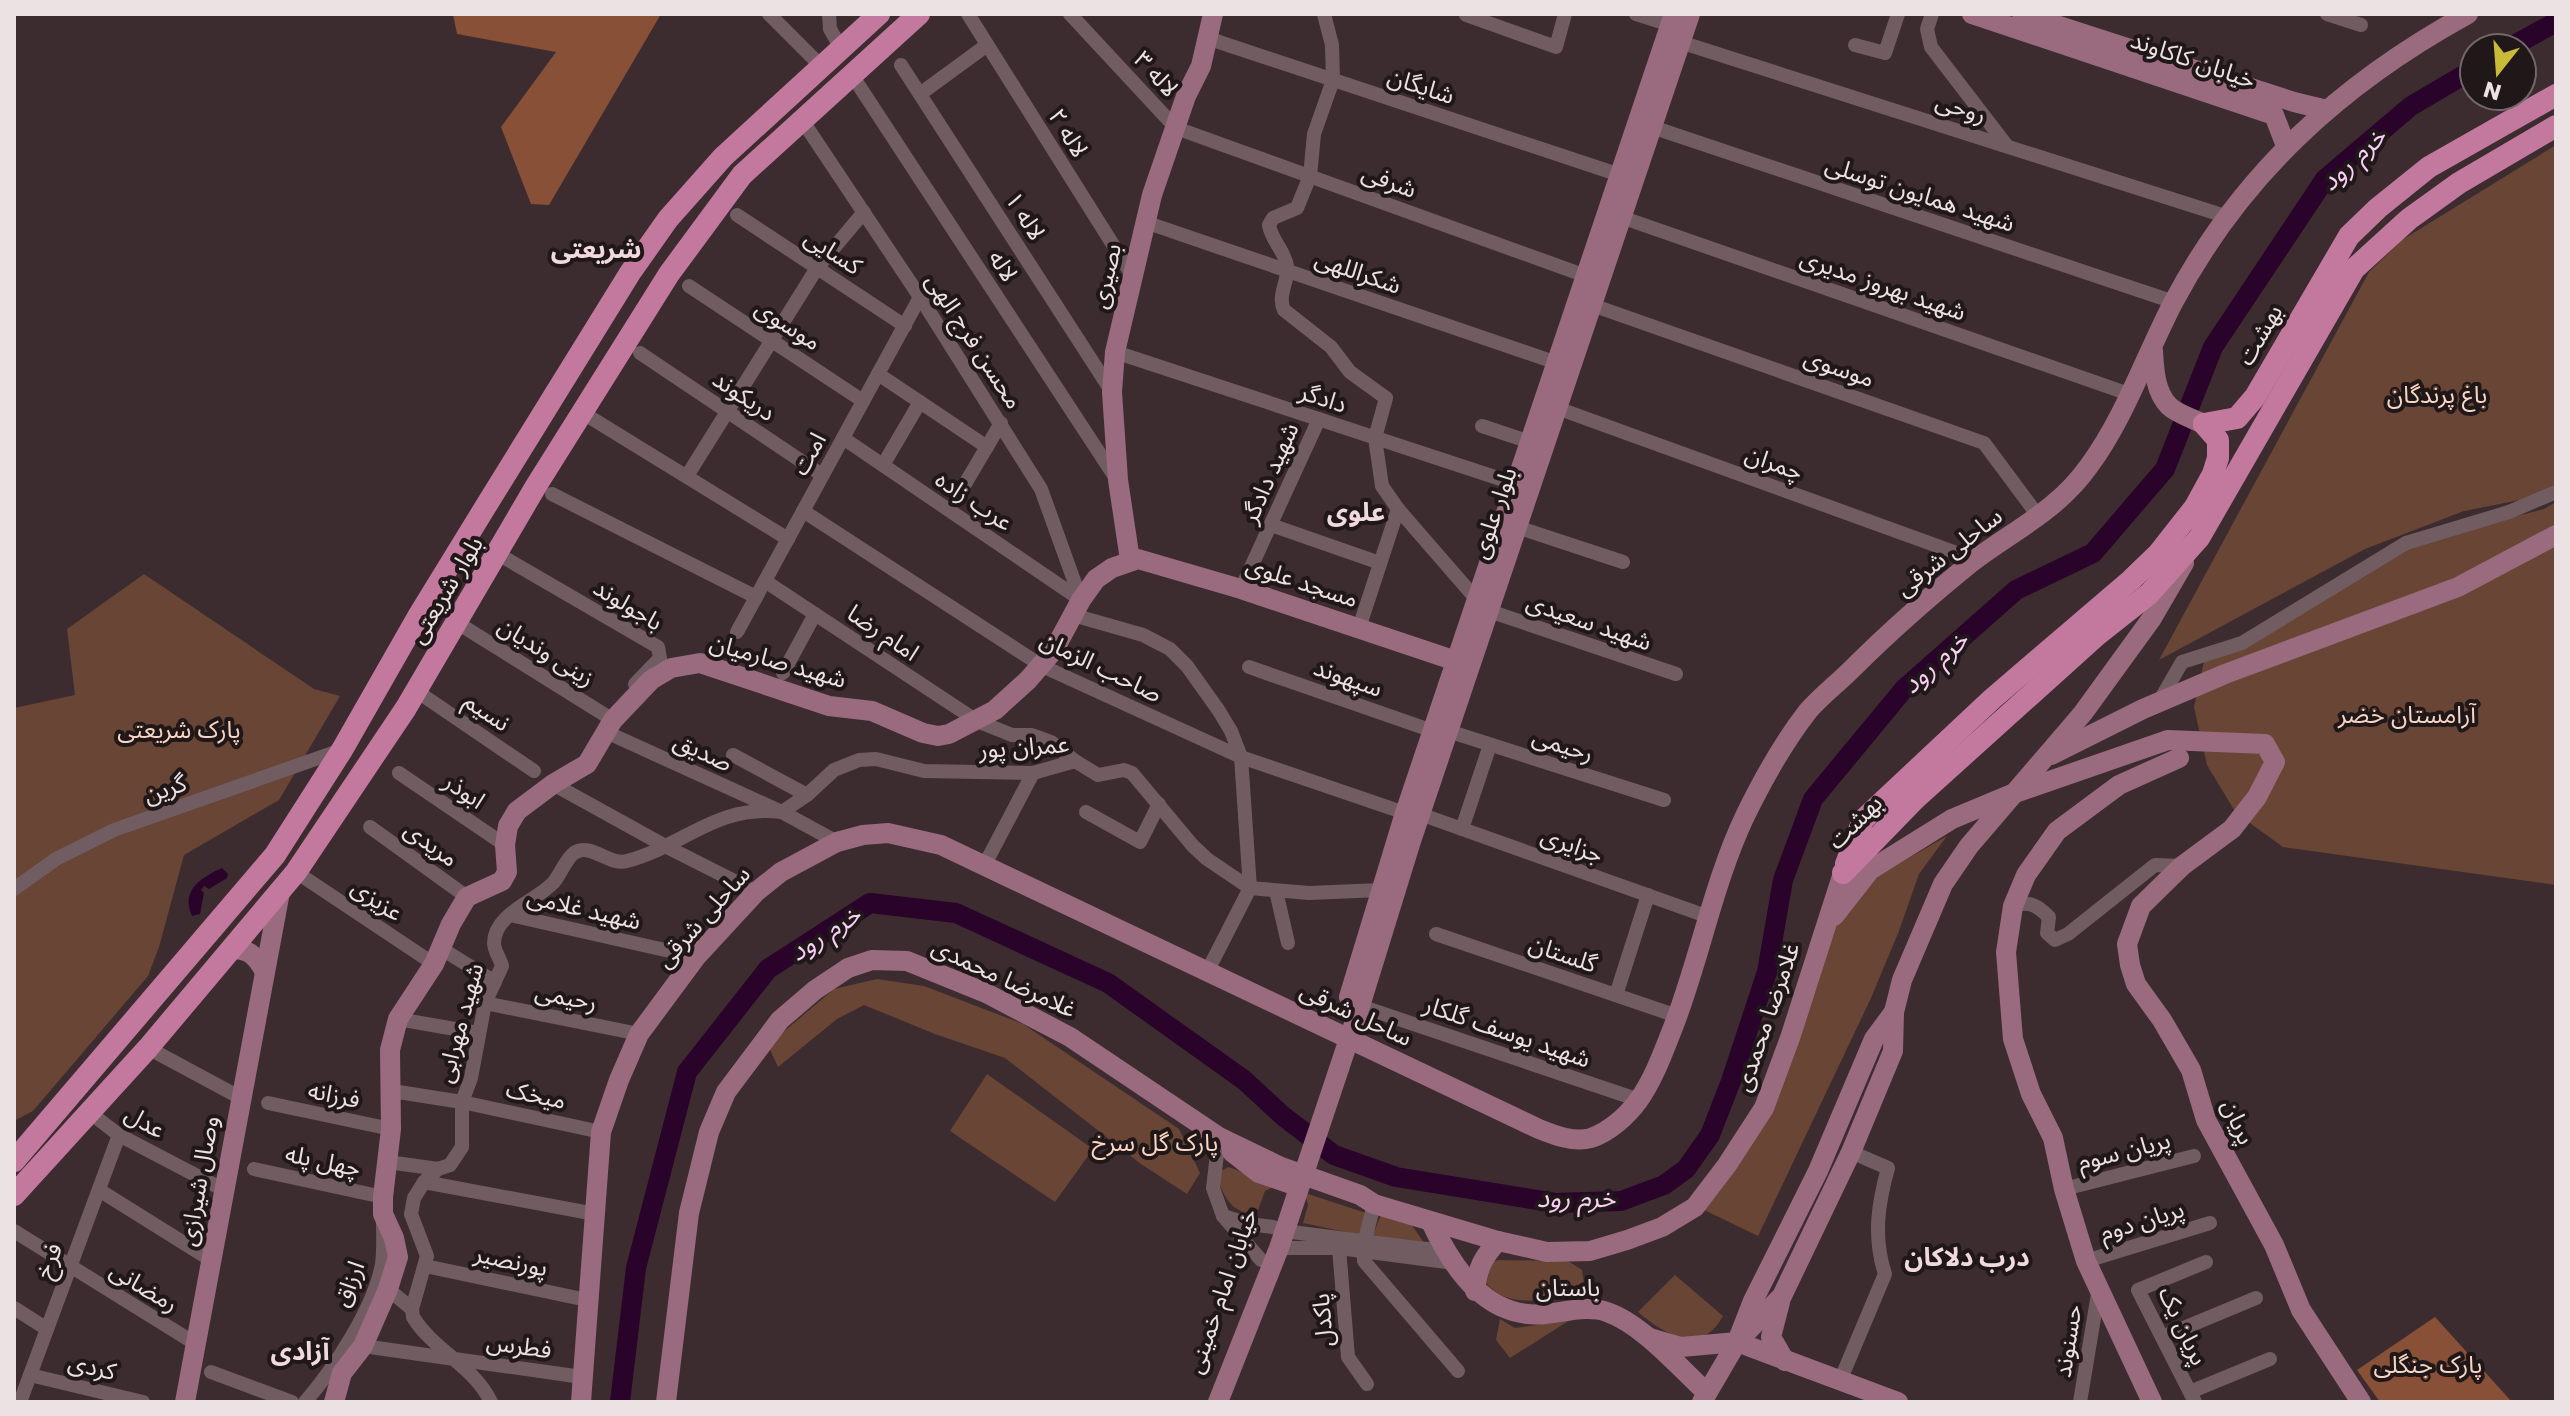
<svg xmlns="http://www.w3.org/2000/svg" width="2570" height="1416" font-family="Poppins,'Noto Sans Arabic',sans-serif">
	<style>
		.green { fill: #684535 }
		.forest { fill: #885037 }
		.water { fill: #290329 }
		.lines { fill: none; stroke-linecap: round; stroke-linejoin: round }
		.river { stroke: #290329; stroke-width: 20 }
		.street { stroke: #715d61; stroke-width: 14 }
		.secondary { stroke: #9a6b7f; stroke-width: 20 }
		.primary { stroke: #c3799e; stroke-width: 22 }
		.labels { text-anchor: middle; stroke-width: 8; stroke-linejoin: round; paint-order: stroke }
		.street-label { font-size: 24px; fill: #ece1e3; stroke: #1f1718 }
		.park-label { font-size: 24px; fill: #f9d5c5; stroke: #1f1718 }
		.water-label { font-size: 26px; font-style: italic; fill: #f9cff5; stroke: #1f1718 }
		.neighbourhood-label { font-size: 26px; font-weight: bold; fill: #f1dade; stroke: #1f1718 }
	</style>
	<rect width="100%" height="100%" fill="#3d2c2f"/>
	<g class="green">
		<path d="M2556,145V485L2535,497L2464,511L2365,549L2159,660L2369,272L2402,240Z"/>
		<path d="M2556,502V885L2283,847L2236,813L2207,765L2194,707L2205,657L2424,540L2544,509Z"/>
		<path d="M144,574L314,689L340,696L279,800L184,855L159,947L148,976L33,1111L14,1121V708L75,695L67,629Z"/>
		<path d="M1947,836L1919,874L1899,931L1871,998L1758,1236L1700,1208L1759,1134L1780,1088L1833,926L1879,875Z"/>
		<path d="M877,979L924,986L1023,1024L1179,1129L1200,1173L1187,1194L1141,1164L1005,1058L935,1034L864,1005L837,1019L778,1067L768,1045L834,989Z"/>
		<path d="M987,1074L1093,1149L1055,1202L950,1131Z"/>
		<path d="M1228,1167L1276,1183L1275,1186L1265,1191L1256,1216C1233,1211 1226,1202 1218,1180L1221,1171Z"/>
		<path d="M1305,1193L1366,1213L1360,1235L1303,1223L1308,1205Z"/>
		<path d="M1382,1212L1409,1221L1425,1244L1373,1235Z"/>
		<path d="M1498,1260L1568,1261L1582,1270L1586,1296C1552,1296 1510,1313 1485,1282L1488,1264Z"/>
		<path d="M1675,1275L1723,1316C1701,1357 1664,1334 1638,1312Z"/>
		<path d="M1500,1319L1515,1328L1570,1320L1510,1358L1496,1340Z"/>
	</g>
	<g class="forest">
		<path d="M453,14H661L549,205L531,204L501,127L556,52L457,34Z"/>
		<path d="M2435,1317L2512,1402H2380L2357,1370Z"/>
	</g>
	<path class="water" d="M222,868L228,874L227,878L209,889L204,886L201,890L204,893L200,914L192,916C180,890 202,877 222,868Z"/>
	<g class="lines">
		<g class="river">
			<path d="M2509,48L2556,22"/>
			<path d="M620,1402L636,1268L687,1072L768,969L870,903L956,913L1108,983L1244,1080L1283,1116L1334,1155L1396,1177L1556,1203L1586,1202L1621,1201L1664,1185L1686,1169L1710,1135L1731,1081L1767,972L1783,880L1813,799L1904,689L2016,590L2093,553L2165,469L2213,347L2325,179L2411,106L2474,69"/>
		</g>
		<g class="street">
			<path d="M769,14L821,66"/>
			<path d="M829,14L830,29L841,48"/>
			<path d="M968,14L1132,275"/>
			<path d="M1070,14L1176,128L1586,276"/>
			<path d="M1324,14L1332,45L1333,80L1314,134L1310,176L1297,208L1273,218L1269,225C1271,240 1285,251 1287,266C1289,281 1277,295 1284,310L1331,347L1350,372L1386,398L1375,438L1382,486L1398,509L1477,600"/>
			<path d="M1636,14L1671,25"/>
			<path d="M1932,14L1927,29L1931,47L2007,146"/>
			<path d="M2327,14L2361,25"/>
			<path d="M1466,15L1556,47L1565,14"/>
			<path d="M1207,38L1620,175"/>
			<path d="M1680,42L2228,217"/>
			<path d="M1855,45L1885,53L1898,14"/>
			<path d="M901,65L1112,392"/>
			<path d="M852,75L1115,477"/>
			<path d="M920,94L987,45"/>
			<path d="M802,120L920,297L1041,489L1081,600"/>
			<path d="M1652,127L2174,302"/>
			<path d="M737,215L905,326"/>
			<path d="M1621,217L2129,394"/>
			<path d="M1145,222L1557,363"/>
			<path d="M689,286L863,401"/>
			<path d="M1592,305L1984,443L2039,517"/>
			<path d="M1115,352L1516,484"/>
			<path d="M640,353L822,475"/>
			<path d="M878,374L987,447"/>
			<path d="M1557,408L1976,560"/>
			<path d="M583,413L788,539"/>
			<path d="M1482,426L1530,442"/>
			<path d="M843,438L1081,600"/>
			<path d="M883,465L920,402"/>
			<path d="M687,476L817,268L864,212"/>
			<path d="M962,489L1001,423"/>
			<path d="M552,494L756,597"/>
			<path d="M803,511L1042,666L1241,757L1405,813"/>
			<path d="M1271,525L1380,563"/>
			<path d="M1517,527L1623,562"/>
			<path d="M498,554L658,647L660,658L635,684"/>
			<path d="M765,581L977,721L1012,735H1032L1051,742L1075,761"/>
			<path d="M1241,589L1319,419"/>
			<path d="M1489,611L1676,674"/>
			<path d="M1073,615L1143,635L1170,649L1187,666L1219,711L1231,731L1241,757L1250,888L1207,972"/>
			<path d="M456,622L613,720L615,714"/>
			<path d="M1359,628L1398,509"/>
			<path d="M737,632L920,297"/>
			<path d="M1249,667L1433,731"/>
			<path d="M783,673L815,614"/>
			<path d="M415,690L534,771"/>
			<path d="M2159,702L2182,662L2242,643L2406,543L2509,512L2556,492"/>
			<path d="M1448,731L1664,800"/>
			<path d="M606,732L782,812L837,842"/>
			<path d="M733,755L807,795"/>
			<path d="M399,773L505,845"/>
			<path d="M553,784L667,847L756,892"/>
			<path d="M782,812L807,795L834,770L859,760L876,759L924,771L1033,773L1075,761L1098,775L1124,770L1132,773L1193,846L1207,859L1250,888L1309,893L1381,890"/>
			<path d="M1086,812L1140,842L1159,804"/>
			<path d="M1420,814L1709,917"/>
			<path d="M370,827L467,897"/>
			<path d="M1462,829L1490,745"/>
			<path d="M984,866L1033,773"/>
			<path d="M296,872L434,964"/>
			<path d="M14,889L56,859L114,830L341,750"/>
			<path d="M1276,891L1288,943"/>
			<path d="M2013,906C2029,900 2038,906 2049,917L2047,933L2055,940L2068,934L2155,865L2182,866"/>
			<path d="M510,915L696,957"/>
			<path d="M1436,934L1677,1016"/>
			<path d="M442,949L495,982"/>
			<path d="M1616,995L1648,895"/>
			<path d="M485,1003L639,1034"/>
			<path d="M1360,1006L1639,1100"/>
			<path d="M398,1019L478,1033"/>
			<path d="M148,1048L241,1098"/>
			<path d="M392,1091L462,1102L601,1132"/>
			<path d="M268,1103L391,1129"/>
			<path d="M89,1112L119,1135L224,1190"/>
			<path d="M1219,1137L1213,1188L1223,1216L1261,1260"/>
			<path d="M388,1162L438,1169"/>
			<path d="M254,1169L383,1197"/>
			<path d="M424,1182L595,1214"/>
			<path d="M2064,1189L2194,1156"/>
			<path d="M99,1190L211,1260"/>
			<path d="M1223,1216L1249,1224L1273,1227"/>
			<path d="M14,1231L196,1344"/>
			<path d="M1284,1231L1425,1249L1443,1248"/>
			<path d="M1365,1240L1374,1204"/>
			<path d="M1279,1248H1339L1454,1263"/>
			<path d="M1339,1248L1348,1357L1367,1384"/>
			<path d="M1364,1250V1261L1458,1371"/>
			<path d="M2086,1261L2210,1223"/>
			<path d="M425,1266L587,1300"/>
			<path d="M388,1289L412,1309"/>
			<path d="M14,1308L47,1329"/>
			<path d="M2162,1337L2256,1298"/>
			<path d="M363,1346L582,1377"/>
			<path d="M211,1372L292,1402"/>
			<path d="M30,1375L143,1402"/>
			<path d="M1840,1381L1885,1274C1873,1237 1878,1204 1888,1168L1851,1152"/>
			<path d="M2190,1392L2270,1359"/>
			<path d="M20,1402L119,1135"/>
			<path d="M305,1402C334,1369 374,1308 382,1264C384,1250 383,1235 383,1220"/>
			<path d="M491,1402C474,1366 433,1350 413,1317L412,1309L427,1256L411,1214L414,1198L424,1182L438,1169L450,1165L462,1147V1102L471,1078L485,1003L502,966C500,958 494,951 494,943C494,914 536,901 553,883C561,874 565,860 574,853C591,842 609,866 627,861C684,846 716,804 782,812"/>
			<path d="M2080,1402L2099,1288"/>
			<path d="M2195,1402L2138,1290L2206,1262"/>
		</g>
		<g class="secondary">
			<path d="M1972,14L2274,115L2286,146"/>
			<path d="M2022,14L2294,102L2327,110"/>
			<path d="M2153,351C2154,369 2155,392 2169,406C2177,414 2194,419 2204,424"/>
			<path d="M1130,560L1118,480L1112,392L1115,352L1152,195L1186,96L1201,66L1213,14"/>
			<path d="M2051,755L2143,709L2225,674L2458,587L2556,535"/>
			<path d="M1834,916L1870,870L1952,819L2012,794L2168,740L2265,744L2275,762L2257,797L2232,829L2182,866L2141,906L2127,944L2130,965L2136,984L2162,1020L2191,1070L2206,1120L2274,1245L2301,1310L2361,1402"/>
			<path d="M231,949C249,949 255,955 264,970"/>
			<path d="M1349,997L1405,813L1674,14"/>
			<path d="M1232,1152L1259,1173L1294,1185"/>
			<path d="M1431,1222C1453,1269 1487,1320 1546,1314C1565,1312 1589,1305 1607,1312C1642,1324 1679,1367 1707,1393"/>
			<path d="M1475,1291C1477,1269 1483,1257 1498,1241"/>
			<path d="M1780,1302L1771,1337L1785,1361"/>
			<path d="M1650,1338L1681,1347L1737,1342L1898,1402"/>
			<path d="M1737,1342L1782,1296L1851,1152L1893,1051L1894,1012L1902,980L1943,884L1969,846L2083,713L2152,618L2184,563"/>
			<path d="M185,1402L280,892"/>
			<path d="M334,1402L342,1373L363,1346L388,1289L398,1257L394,1238L383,1214V1197L391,1129L390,1050L398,1019L434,964L451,924L467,897L502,881L507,872L505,845L508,826L517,811L553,784L587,764L613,720L651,680L671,668L700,663L829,706L872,711L923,733L938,736L949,734L995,710L1028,680L1054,650L1081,600L1096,579L1112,568L1138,559L1241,589L1456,661"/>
			<path d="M581,1402L601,1132L619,1080L639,1034L696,957L756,892L781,872L837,842L863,835L888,833L941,845L1539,1129C1554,1135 1574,1143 1591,1138C1609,1132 1627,1116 1638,1101C1654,1079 1664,1050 1674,1025C1700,957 1714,881 1745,816C1763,779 1783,743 1808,711C1821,696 1838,683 1852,669C1890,631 1930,596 1972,562C2014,530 2057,511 2089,466C2125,417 2145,357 2173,303C2241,174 2342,83 2468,14"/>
			<path d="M666,1402L689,1213L709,1132L726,1092L780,1020L815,990L848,968L872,960L907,961L986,993L1070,1037L1219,1137L1281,1167L1360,1195L1374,1204L1498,1241L1547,1252L1590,1251L1627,1240L1662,1227L1695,1207L1727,1165L1764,1108L1790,1038L1843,873"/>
			<path d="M1218,1402L1279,1248L1360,1006L1411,841L1690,14"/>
			<path d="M1702,1402L1737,1342L1753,1301L1818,1171L1874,1039L1894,1012"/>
			<path d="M2152,1402L2086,1261L2064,1189L2053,1138L2031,1094L2013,1039L2006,952L2013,906L2026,875L2057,831L2119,785L2179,758"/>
		</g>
		<g class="primary">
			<path d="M2204,424L2237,418L2255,397L2349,236L2378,208L2429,167L2556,95"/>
			<path d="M1846,864L1863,820L1992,699L2131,580L2158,554L2195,507L2213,474L2218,458V440L2204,424"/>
			<path d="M1843,873L1915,799L2097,635L2149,594L2199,538L2354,269L2409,219L2459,183L2556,126"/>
			<path d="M14,1161L275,855L342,750L419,615L489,501L630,273L668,219L723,157L879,14"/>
			<path d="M14,1195L148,1048L296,872L406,708L536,486L669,274L742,175L919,14"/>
		</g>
	</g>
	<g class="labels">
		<g class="street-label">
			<text transform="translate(2193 60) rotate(19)" y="8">خیابان کاکاوند</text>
			<text transform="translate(1156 74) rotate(47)" y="8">لاله ۳</text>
			<text transform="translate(1421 86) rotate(18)" y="8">شایگان</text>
			<text transform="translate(1961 108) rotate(18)" y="8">روحی</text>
			<text transform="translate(1068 133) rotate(58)" y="8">لاله ۲</text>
			<text transform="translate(1389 181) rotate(20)" y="8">شرفی</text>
			<text transform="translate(1920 194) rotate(18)" y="8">شهید همایون توسلی</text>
			<text transform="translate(1025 216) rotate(57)" y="8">لاله ۱</text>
			<text transform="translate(833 252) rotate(33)" y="8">کسایی</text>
			<text transform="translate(1003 266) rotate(57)" y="8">لاله</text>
			<text transform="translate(1358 272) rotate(19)" y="8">شکراللهی</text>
			<text transform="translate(1106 276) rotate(-77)" y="8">بصیری</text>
			<text transform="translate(1883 285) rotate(19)" y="8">شهید بهروز مدیری</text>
			<text transform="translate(788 325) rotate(33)" y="8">موسوی</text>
			<text transform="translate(2260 335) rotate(-60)" y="8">بهشت</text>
			<text transform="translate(974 341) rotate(57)" y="8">محسن فرج الهی</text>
			<text transform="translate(1839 368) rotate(19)" y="8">موسوی</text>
			<text transform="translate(744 396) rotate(34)" y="8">دریکوند</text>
			<text transform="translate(1323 398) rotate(18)" y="8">دادگر</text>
			<text transform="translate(809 454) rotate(-61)" y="8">امت</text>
			<text transform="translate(1774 463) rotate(20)" y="8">چمران</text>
			<text transform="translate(1270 473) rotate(-66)" y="8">شهید دادگر</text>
			<text transform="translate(974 501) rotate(34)" y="8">عرب زاده</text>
			<text transform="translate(1494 513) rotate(-71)" y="8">بلوار علوی</text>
			<text transform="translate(1949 552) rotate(-38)" y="8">ساحلی شرقی</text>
			<text transform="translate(1302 582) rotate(18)" y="8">مسجد علوی</text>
			<text transform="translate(446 590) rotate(-59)" y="8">بلوار شریعتی</text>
			<text transform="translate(628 605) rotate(31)" y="8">باجولوند</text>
			<text transform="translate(1589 622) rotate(19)" y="8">شهید سعیدی</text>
			<text transform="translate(883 633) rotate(34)" y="8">امام رضا</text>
			<text transform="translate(546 652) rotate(32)" y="8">زینی وندیان</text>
			<text transform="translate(778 661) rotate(16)" y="8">شهید صارمیان</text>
			<text transform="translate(1101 667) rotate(26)" y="8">صاحب الزمان</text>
			<text transform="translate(1348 678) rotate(19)" y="8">سپهوند</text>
			<text transform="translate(487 712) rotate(34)" y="8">نسیم</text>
			<text transform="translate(1563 745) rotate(18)" y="8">رحیمی</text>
			<text transform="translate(1024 747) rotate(-4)" y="8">عمران پور</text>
			<text transform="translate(703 752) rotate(25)" y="8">صدیق</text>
			<text transform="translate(165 789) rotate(-19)" y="8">گرین</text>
			<text transform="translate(464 791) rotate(34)" y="8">ابوذر</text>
			<text transform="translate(1855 822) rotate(-45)" y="8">بهشت</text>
			<text transform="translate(431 844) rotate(36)" y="8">مریدی</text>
			<text transform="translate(1572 845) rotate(20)" y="8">جزایری</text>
			<text transform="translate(377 900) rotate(34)" y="8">عزیزی</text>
			<text transform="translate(584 909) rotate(13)" y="8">شهید غلامی</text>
			<text transform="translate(703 917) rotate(-48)" y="8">ساحلی شرقی</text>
			<text transform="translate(1563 954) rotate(19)" y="8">گلستان</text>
			<text transform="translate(1004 978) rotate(25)" y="8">غلامرضا محمدی</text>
			<text transform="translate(566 997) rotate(11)" y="8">رحیمی</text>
			<text transform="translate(1356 1014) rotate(25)" y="8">ساحل شرقی</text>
			<text transform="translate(1767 1017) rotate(-71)" y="8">غلامرضا محمدی</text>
			<text transform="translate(460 1023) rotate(-75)" y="8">شهید مهرابی</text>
			<text transform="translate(1507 1032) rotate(19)" y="8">شهید یوسف گلکار</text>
			<text transform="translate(334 1095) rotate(12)" y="8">فرزانه</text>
			<text transform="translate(536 1095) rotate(12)" y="8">میخک</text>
			<text transform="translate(145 1122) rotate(30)" y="8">عدل</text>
			<text transform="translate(2238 1122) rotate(66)" y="8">پریان</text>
			<text transform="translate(2124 1151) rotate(-14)" y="8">پریان سوم</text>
			<text transform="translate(323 1161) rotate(12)" y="8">چهل پله</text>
			<text transform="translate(199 1181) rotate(-80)" y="8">وصال شیرازی</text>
			<text transform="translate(2142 1221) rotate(-17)" y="8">پریان دوم</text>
			<text transform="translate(49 1261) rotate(-70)" y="8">فرخ</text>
			<text transform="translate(511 1261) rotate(12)" y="8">پورنصیر</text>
			<text transform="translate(349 1284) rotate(-69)" y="8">ارزاق</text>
			<text transform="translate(144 1287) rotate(31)" y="8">رمضانی</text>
			<text x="1568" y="1296">باستان</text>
			<text transform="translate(1222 1291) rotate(-71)" y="8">خیابان امام خمینی</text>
			<text transform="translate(1323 1320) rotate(-95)" y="8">پاکدل</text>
			<text transform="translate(2183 1326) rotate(65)" y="8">پریان یک</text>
			<text transform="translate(2068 1341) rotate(-81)" y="8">حسنوند</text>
			<text transform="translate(519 1346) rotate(8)" y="8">فطرس</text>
			<text transform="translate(92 1367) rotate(13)" y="8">کردی</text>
		</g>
		<g class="park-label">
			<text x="2437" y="403">باغ پرندگان</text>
			<text x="2407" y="723">آرامستان خضر</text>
			<text x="179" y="738">پارک شریعتی</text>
			<text x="1155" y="1151">پارک گل سرخ</text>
			<text x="2428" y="1373">پارک جنگلی</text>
		</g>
		<g class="water-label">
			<text transform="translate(2353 159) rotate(-43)" y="9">خرم رود</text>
			<text transform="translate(1935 662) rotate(-42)" y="9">خرم رود</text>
			<text transform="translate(825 933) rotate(-33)" y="9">خرم رود</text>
			<text x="1576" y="1207">خرم رود</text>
		</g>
		<g class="neighbourhood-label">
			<text x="596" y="258">شریعتی</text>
			<text x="1356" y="521">علوی</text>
			<text x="1967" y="1266">درب دلاکان</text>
			<text x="300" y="1360">آزادی</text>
		</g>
	</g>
	<rect width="2570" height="1416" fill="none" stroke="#ece1e3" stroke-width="32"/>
	<g transform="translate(2498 72) rotate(197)"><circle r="38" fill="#1f1718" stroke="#716869" stroke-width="2"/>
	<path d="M0-6L14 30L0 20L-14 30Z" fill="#c9ba3a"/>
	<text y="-12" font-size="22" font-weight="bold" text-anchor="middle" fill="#ece1e3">N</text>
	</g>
</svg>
